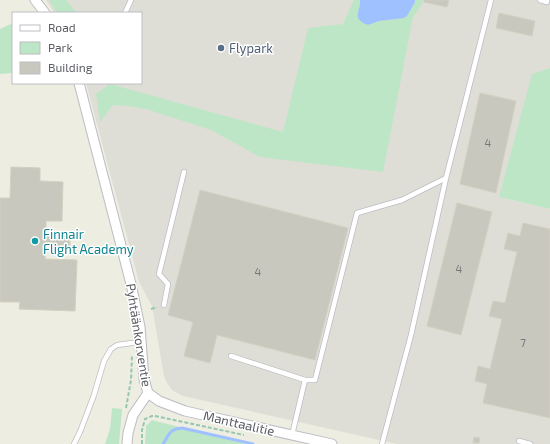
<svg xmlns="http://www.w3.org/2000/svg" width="550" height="444" font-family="'Exo 2',sans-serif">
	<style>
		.industrial { fill: #deded6 }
		.green { fill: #bde6c6 }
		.water { fill: #a0c1ff }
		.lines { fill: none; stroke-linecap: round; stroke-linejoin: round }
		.stream { stroke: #a0c1ff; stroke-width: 3 }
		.building { fill: #c8c8be; stroke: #d2d0c0 }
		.service-casing { stroke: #bcbdc4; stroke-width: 6 }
		.minor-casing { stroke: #bcbdc4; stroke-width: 11 }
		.path { stroke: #96c7af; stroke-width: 2; stroke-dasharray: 4 2; stroke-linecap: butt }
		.service { stroke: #fff; stroke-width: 4.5 }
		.minor { stroke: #fff; stroke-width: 9 }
		.service-dot { fill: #5c6f8a; stroke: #fff; stroke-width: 1.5 }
		.culture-dot { fill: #0f9aa8; stroke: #fff; stroke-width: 1.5 }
		.labels { text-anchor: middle; stroke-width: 3; stroke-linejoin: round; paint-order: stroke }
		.number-label { font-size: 11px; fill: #76777a }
		.service-label { font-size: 13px; fill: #4e5e75; stroke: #fff; text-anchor: start }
		.culture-label { font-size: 13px; fill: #0d838f; stroke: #fff; text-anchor: start }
		.street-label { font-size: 13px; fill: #5a5c63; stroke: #fff }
	</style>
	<rect width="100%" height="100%" fill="#edede2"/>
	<path class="industrial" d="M46,0H550V68L547,69L499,197L550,209V444H397L183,396L172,390L167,383L164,376L152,306L139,282L86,83H141V13H54Z"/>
	<g class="green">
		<path d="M49,0H66L77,13H57Z"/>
		<path d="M354,0H360C361,6 358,9 357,15L368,25L379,21L404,18L407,16L415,2V0H423L422,4L413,17L383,172L260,157L211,130L146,109L128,106L113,105L100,122L96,94L110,84L283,132L308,28L343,24Z"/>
		<path d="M13,23V73L0,74V29Z"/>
		<path d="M550,68V209L499,197L532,74Z"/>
		<path d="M112,408L122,409L119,444H105L110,429Z"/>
		<path d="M152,420L245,444H145L146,426Z"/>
	</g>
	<path class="water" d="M360,0H415V2L407,16L404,18L379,21L368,25C350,18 361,12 360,0Z"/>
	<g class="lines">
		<path class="stream" d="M163,444C169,435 169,429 182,428L253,444"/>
	</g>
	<g class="building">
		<path d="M424,0H449L447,7L424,2Z"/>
		<path d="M499,13L535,21L532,36L496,28Z"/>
		<path d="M480,93L516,101L496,193L460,184Z"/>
		<path d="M11,167L40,168V181L63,182L62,221H46V235L70,236V246L46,245L45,259L77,260L75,311L19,309L20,302H0V198H10Z"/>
		<path d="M200,190L348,228L315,360L217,335L210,363L184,356L193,322L168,315Z"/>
		<path d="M457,203L492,212L461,335L427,326Z"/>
		<path d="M523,223L550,229V418L483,403L487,384L475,381L478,366L490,369L502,319L489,316L493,301L505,303L517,252L504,249L508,233L520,236Z"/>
		<path d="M474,437L480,438L479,443H473Z"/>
	</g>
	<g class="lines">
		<defs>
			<g id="service">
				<path d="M540,0L547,2V0"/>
				<path d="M125,13L131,0"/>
				<path d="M164,305L168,284L159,274L184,172"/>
				<path d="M231,356L305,380H315L357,213L402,200L446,178L491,0"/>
				<path d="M292,435L305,380"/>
				<path d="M519,441L530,444"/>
				<path d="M74,444L80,432L94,395L104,361L111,349L117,345L132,343H141"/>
				<path d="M382,444L411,335L446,178"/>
			</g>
			<g id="minor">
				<path d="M35,0L45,13"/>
				<path d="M79,83L131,284L140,327L144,379L148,393"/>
				<path d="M148,393L159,401L185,411L332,444"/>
				<path d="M127,444L128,433L133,415L148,393"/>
			</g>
		</defs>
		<use href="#service" class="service-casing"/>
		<use href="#minor" class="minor-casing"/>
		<g class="path">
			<path d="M151,309L157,307"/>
			<path d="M126,408L131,380L132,355"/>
			<path d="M142,444V430L145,419L152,416H155L244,435"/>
		</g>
		<use href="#service" class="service"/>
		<use href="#minor" class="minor"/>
	</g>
	<circle class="service-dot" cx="221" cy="48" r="4"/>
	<circle class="culture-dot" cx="35" cy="241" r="4"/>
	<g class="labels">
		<g class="number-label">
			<text x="488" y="147">4</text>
			<text x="459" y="273">4</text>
			<text x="258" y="276">4</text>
			<text x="523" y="347">7</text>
		</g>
		<g class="service-label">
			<text x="229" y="53">Flypark</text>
		</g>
		<g class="culture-label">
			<text x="43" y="239">Finnair<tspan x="43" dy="15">Flight Academy</tspan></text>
		</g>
		<g class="street-label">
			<text transform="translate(139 335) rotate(81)" y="5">Pyhtäänkorventie</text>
			<text transform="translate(239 423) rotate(13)" y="5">Manttaalitie</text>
		</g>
	</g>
	<rect x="12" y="12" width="130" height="72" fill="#ffffff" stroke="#bdbec1"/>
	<rect x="20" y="25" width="20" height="6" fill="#ffffff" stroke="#bdbec1"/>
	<text x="48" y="32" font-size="12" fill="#5a5c63">Road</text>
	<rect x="20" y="42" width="20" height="12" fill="#bde6c6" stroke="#bdbec1"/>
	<text x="48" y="52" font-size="12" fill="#5a5c63">Park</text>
	<rect x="20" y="62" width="20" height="12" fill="#c8c8be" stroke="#bdbec1"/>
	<text x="48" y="72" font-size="12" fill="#5a5c63">Building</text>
</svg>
